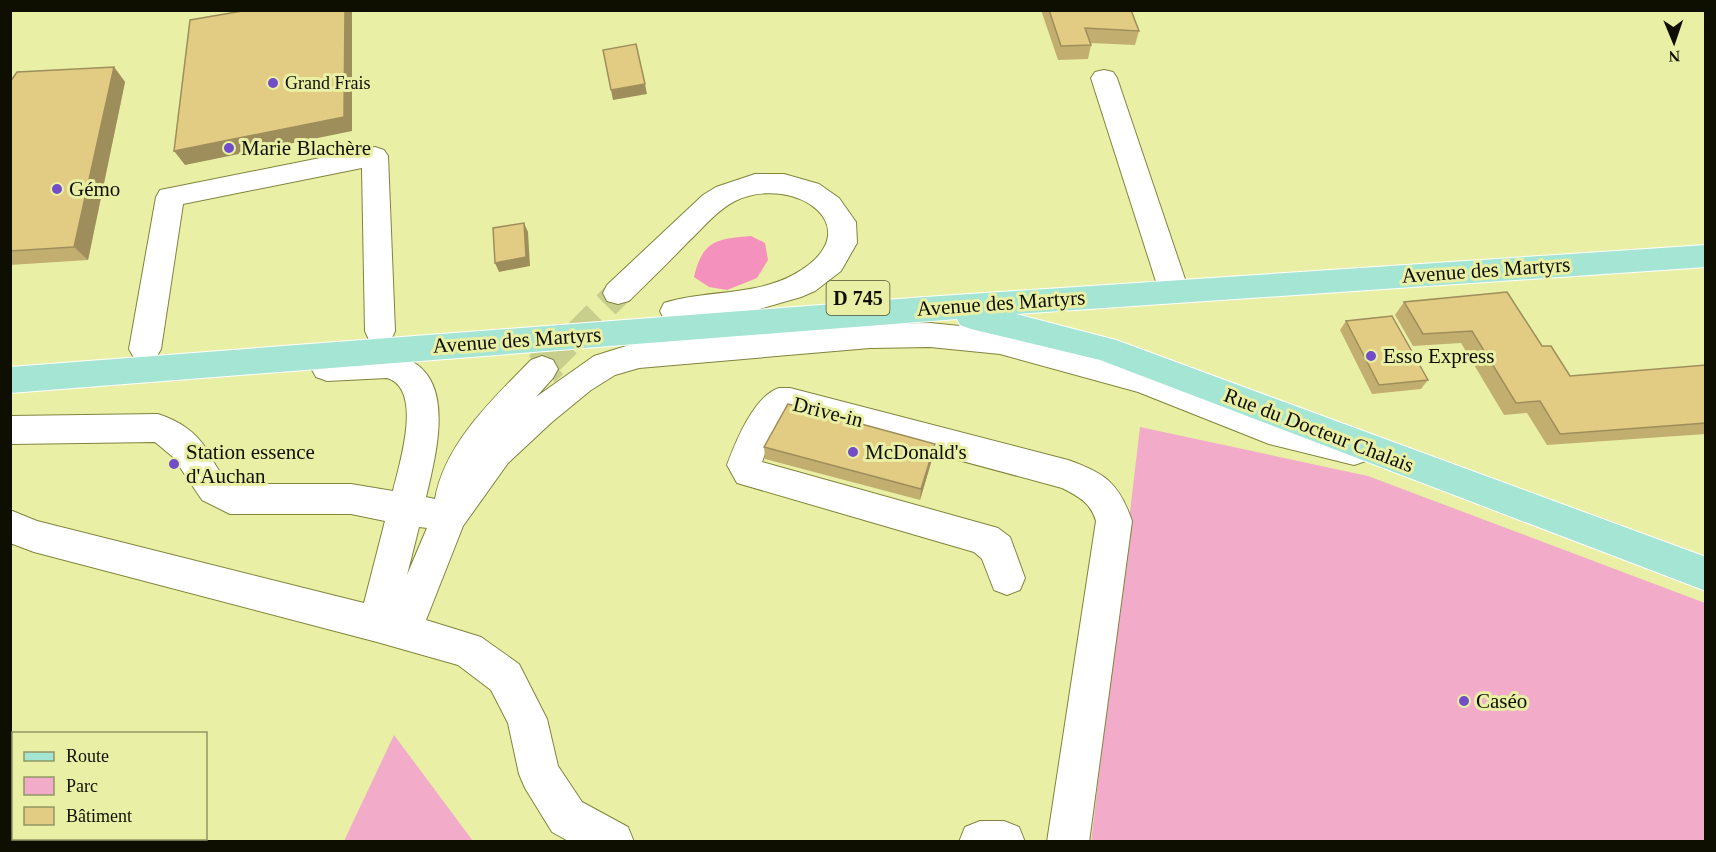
<svg xmlns="http://www.w3.org/2000/svg" width="1716" height="852" font-family="'Times New Roman',serif">
	<style>
		.green { fill: #f2acca }
		.forest { fill: #f491bd }
		.lines { fill: none; stroke-linecap: round; stroke-linejoin: round }
		.minor-tunnel-far1 { stroke: #c8ce8c; stroke-width: 27; stroke-dasharray: 27 14; stroke-linecap: butt }
		.minor-tunnel { stroke: #c8ce8c; stroke-width: 37; stroke-dasharray: 37 18; stroke-linecap: butt }
		.minor-casing { stroke: #80843d; stroke-width: 2 }
		.major-casing { stroke: #fff; stroke-width: 2 }
		.path { stroke: #878b5b; stroke-width: 4.5; stroke-dasharray: 1.5 5; stroke-linecap: butt }
		.minor { fill: #fff; fill-rule: evenodd }
		.major { fill: #a4e5d3; fill-rule: evenodd }
		.wall { fill: #c2af70 }
		.shaded-wall { fill: #9e8e5b }
		.building { fill: #e2cb82; stroke: #9e8e5b; stroke-width: 1.5 }
		.poi-dot { fill: #714ec8; stroke: #e9f0a5; stroke-width: 2 }
		.labels { text-anchor: middle; stroke-width: 6; stroke-linejoin: round; paint-order: stroke }
		.far-poi-label { font-size: 18px; fill: #0e0f00; stroke: #e9f0a5; text-anchor: start }
		.shield { fill: #e9f0a5; stroke: #505232; stroke-width: 1.5 }
		.shield-label { font-size: 20px; font-weight: bold; fill: #0e0f00 }
		.poi-label { font-size: 21px; fill: #0e0f00; stroke: #e9f0a5; text-anchor: start }
		.street-label { font-size: 21px; fill: #0e0f00; stroke: #e9f0a5 }
	</style>
	<rect width="100%" height="100%" fill="#e9f0a5"/>
	<g class="green">
		<path d="M1140,427L1368,476L1705,603V841L1091,842Z"/>
		<path d="M394,735L473,841H344Z"/>
	</g>
	<path class="forest" d="M751,236L765,243L768,260L757,278L727,290L709,287L694,277C703,240 716,239 751,236Z"/>
	<g class="lines">
		<path class="minor-tunnel-far1" d="M548,363L618,293"/>
		<path class="minor-tunnel" d="M542,369L550,361"/>
		<defs>
			<g id="minor">
				<path d="M1104,70L1113,72L1117,78L1189,291L1185,299L1174,302L1163,299L1159,291L1091,78L1095,72Z"/>
				<path d="M375,147L384,150L388,156L395,331L391,340L380,343L369,340L365,331L362,168L183,204L161,349L156,358L145,361L134,358L129,349L156,197L160,190Z"/>
				<path d="M755,174H784L819,184L839,198L856,222L857,243L841,271L815,291L801,297L759,309L675,323L664,319L660,311L664,303C705,290 754,296 793,275C875,230 796,172 735,201C716,211 702,229 687,243C668,263 648,282 629,301L618,304L607,301L603,293L607,285L703,195L716,187Z"/>
				<path d="M930,323L1000,330L1070,346L1156,372L1272,417L1366,441L1371,451L1366,461L1354,465L1269,444L1138,392L1000,354L930,347L870,348L639,368L615,375L591,390L552,422L508,463L463,526L426,620L481,637L519,664L547,719L558,766L582,802L628,827L634,842H570L552,832L525,788L519,774L508,723L491,690L458,665L377,642L34,552L10,543V510L37,521L364,603L385,521L351,514H230L202,500L173,457L155,442L10,444V416L158,414C179,421 195,431 207,450C214,463 220,475 232,484H351L393,491C399,465 424,389 387,378L327,381L316,377L311,368L316,359C332,354 349,354 366,353C461,349 441,435 426,497L435,499C445,443 493,399 531,360L542,356L553,360L558,369L553,378L536,397L594,356L639,342L870,324ZM419,527L427,528L407,575Z"/>
				<path d="M779,388H790L1068,460C1105,473 1119,483 1132,521L1089,842H1047L1096,521C1091,503 1078,496 1062,488L788,414L767,448L762,462L998,528L1010,537L1025,578L1020,590L1007,595L994,590L982,559L974,552L737,483L727,465C736,441 754,396 779,388Z"/>
				<path d="M980,821H1004L1019,827L1025,842H959L965,827Z"/>
			</g>
			<path id="major" d="M1706,245V267L1016,314L1116,340L1706,557V591L1100,360L971,329L960,325L957,319L10,393V367L925,297Z"/>
		</defs>
		<use href="#minor" class="minor-casing"/>
		<use href="#major" class="major-casing"/>
		<g class="path">
			<path d="M10,742L14,743"/>
			<path d="M10,794L14,784"/>
			<path d="M10,805L14,811"/>
			<path d="M103,838L113,842"/>
		</g>
		<use href="#minor" class="minor"/>
		<use href="#major" class="major"/>
	</g>
	<g class="wall">
		<path d="M1041,10H1131L1139,31L1135,45L1090,43L1091,45L1088,59L1058,60Z"/>
		<path d="M114,67L125,82L88,260L10,265V82Z"/>
		<path d="M1404,302L1542,346L1570,376L1706,365V434L1547,445L1527,413L1504,415L1461,343L1413,346L1395,315Z"/>
		<path d="M1346,321L1428,380L1421,389L1372,394L1340,330Z"/>
		<path d="M764,447L933,456L920,500L765,459Z"/>
	</g>
	<g class="shaded-wall">
		<path d="M345,10H352V131L185,165L174,151Z"/>
		<path d="M114,67L125,82L88,260L74,247Z"/>
		<path d="M645,84L647,94L613,100L611,90Z"/>
		<path d="M524,223L528,232L530,266L499,272L495,263Z"/>
		<path d="M935,444L933,456L920,500L921,489Z"/>
	</g>
	<g class="building">
		<path d="M248,10H345L344,117L174,151L190,20Z"/>
		<path d="M1049,10H1131L1139,31L1085,28L1091,45L1061,46Z"/>
		<path d="M636,44L645,84L611,90L603,50Z"/>
		<path d="M114,67L74,247L10,251V82L17,72Z"/>
		<path d="M524,223L526,257L495,263L493,228Z"/>
		<path d="M1507,292L1542,346H1551L1570,376L1706,365V423L1560,434L1540,401L1516,403L1472,331L1423,334L1404,302Z"/>
		<path d="M1392,316L1428,380L1379,385L1346,321Z"/>
		<path d="M788,404L935,444L921,489L764,447Z"/>
	</g>
	<g class="poi-dot">
		<circle cx="273" cy="83" r="6"/>
		<circle cx="229" cy="148" r="6"/>
		<circle cx="57" cy="189" r="6"/>
		<circle cx="1371" cy="356" r="6"/>
		<circle cx="853" cy="452" r="6"/>
		<circle cx="174" cy="464" r="6"/>
		<circle cx="1464" cy="701" r="6"/>
	</g>
	<g class="labels">
		<g class="far-poi-label">
			<text x="285" y="89">Grand Frais</text>
		</g>
		<rect class="shield" x="826.5" y="281" width="63" height="34" rx="4.5"/>
		<g class="shield-label">
			<text x="858" y="305">D 745</text>
		</g>
		<g class="poi-label">
			<text x="241" y="155">Marie Blachère</text>
			<text x="69" y="196">Gémo</text>
			<text x="1383" y="363">Esso Express</text>
			<text x="186" y="459">Station essence<tspan x="186" dy="24">d'Auchan</tspan></text>
			<text x="865" y="459">McDonald's</text>
			<text x="1476" y="708">Caséo</text>
		</g>
		<g class="street-label">
			<text transform="translate(1486 270) rotate(-4)" y="7">Avenue des Martyrs</text>
			<text transform="translate(1001 303) rotate(-4)" y="7">Avenue des Martyrs</text>
			<text transform="translate(517 340) rotate(-4)" y="7">Avenue des Martyrs</text>
			<text transform="translate(828 412) rotate(14)" y="7">Drive-in</text>
			<text transform="translate(1319 430) rotate(21)" y="7">Rue du Docteur Chalais</text>
		</g>
	</g>
	<rect width="1716" height="852" fill="none" stroke="#0e0f00" stroke-width="24"/>
	<rect x="12" y="732" width="195" height="108" fill="#e9f0a5" stroke="#919663" stroke-width="1.5"/>
	<rect x="24" y="752" width="30" height="9" fill="#a4e5d3" stroke="#919663" stroke-width="1.5"/>
	<text x="66" y="762" font-size="18" fill="#0e0f00">Route</text>
	<rect x="24" y="777" width="30" height="18" fill="#f2acca" stroke="#919663" stroke-width="1.5"/>
	<text x="66" y="792" font-size="18" fill="#0e0f00">Parc</text>
	<rect x="24" y="807" width="30" height="18" fill="#e2cb82" stroke="#919663" stroke-width="1.5"/>
	<text x="66" y="822" font-size="18" fill="#0e0f00">Bâtiment</text>
	<g transform="translate(1674 42) rotate(178)" stroke="#e9f0a5" stroke-width="4.5" paint-order="stroke">
	<path d="M0-4.5L10 22L0 15L-10 22Z" fill="#0e0f00"/>
	<text y="-9" font-size="16" font-weight="bold" text-anchor="middle" fill="#0e0f00">N</text>
	</g>
</svg>
